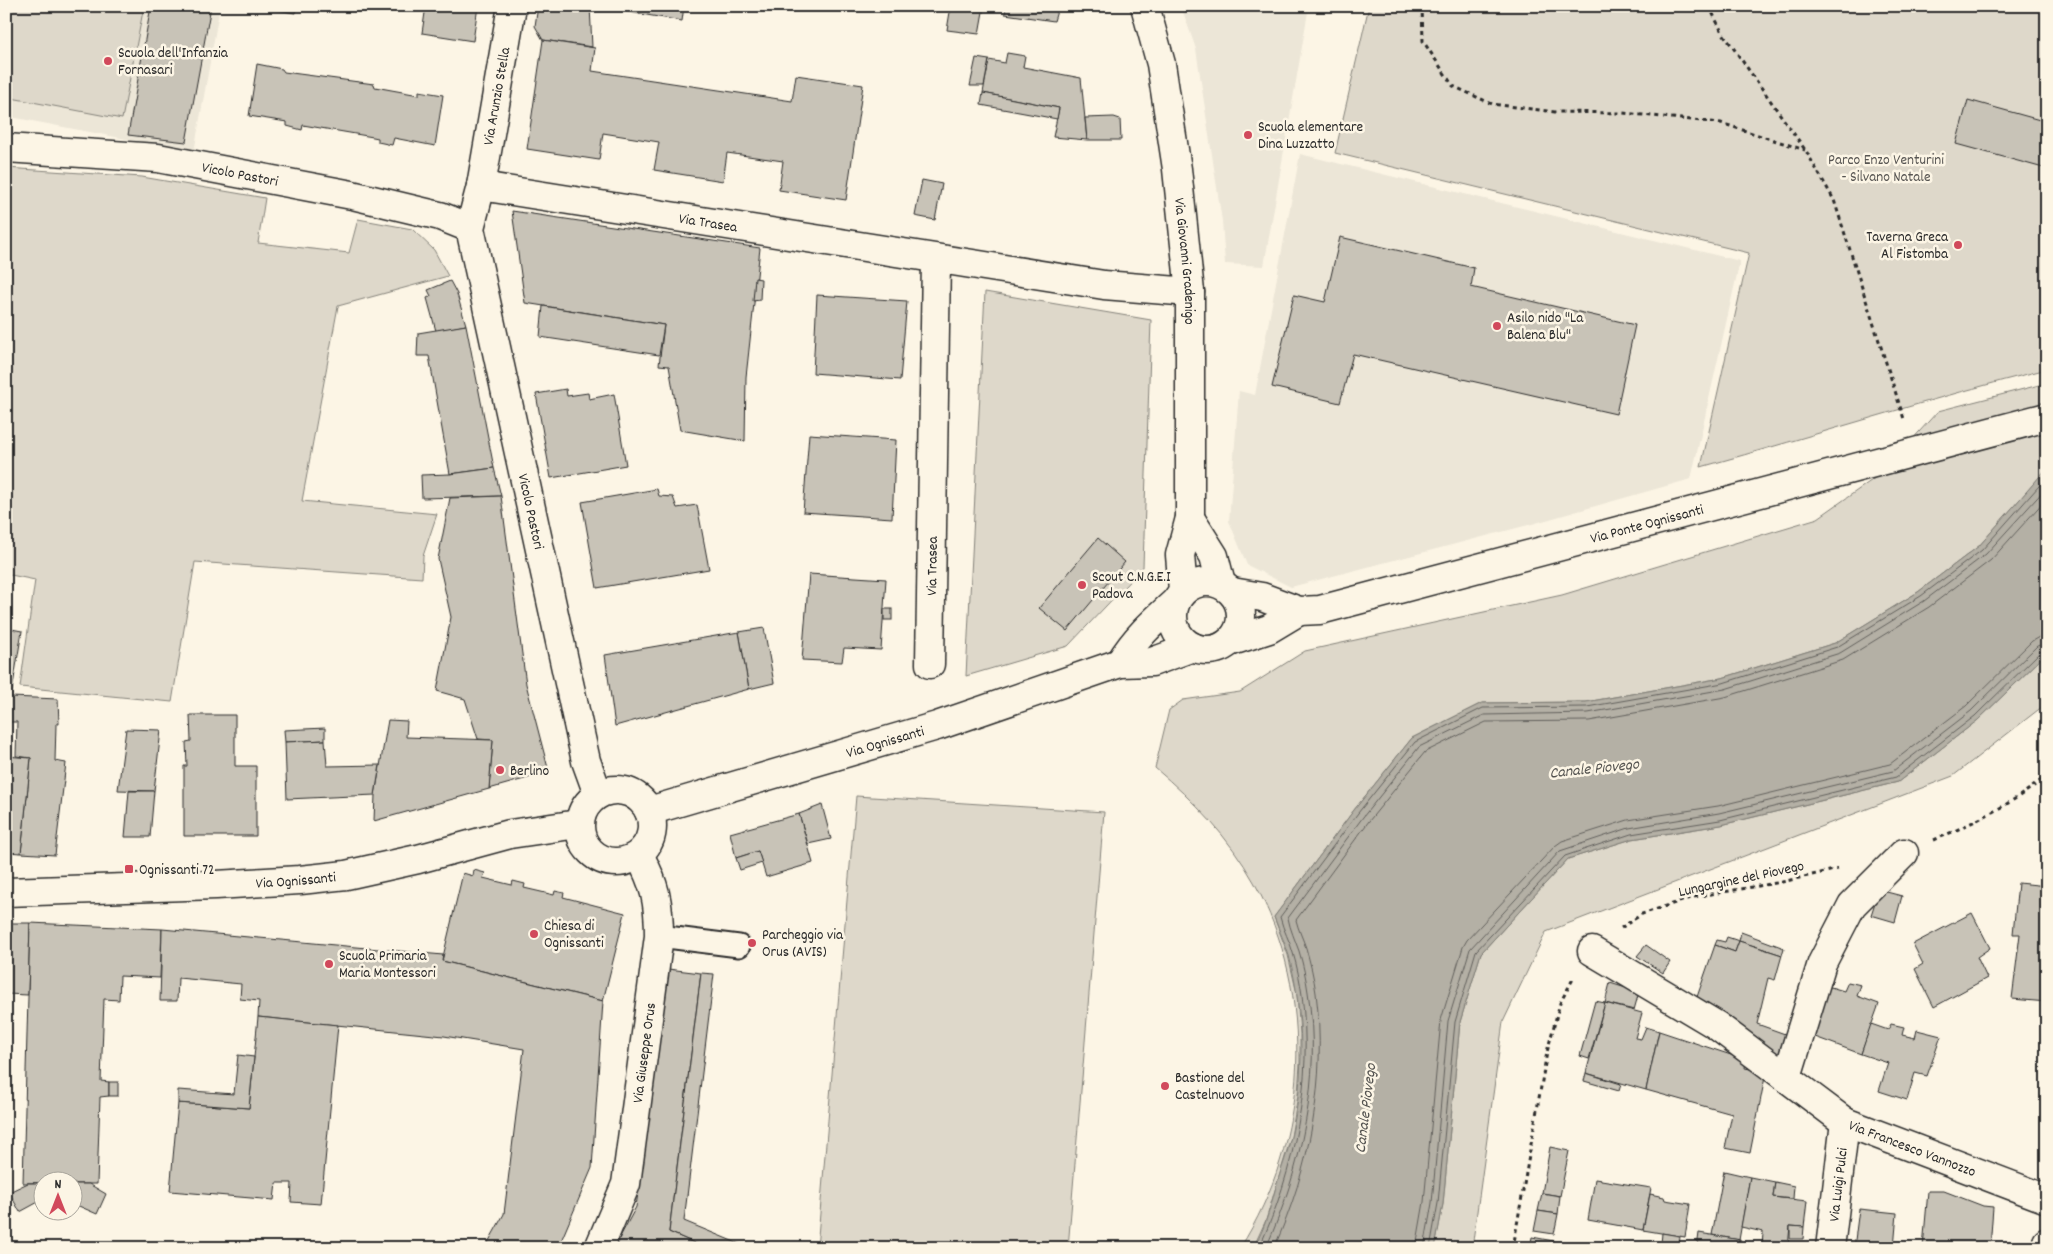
<svg xmlns="http://www.w3.org/2000/svg" width="2053" height="1254" font-family="Dekko,sans-serif">
	<style>
		.built { fill: #ece6d7 }
		.green { fill: #ded8ca; stroke: #84827a }
		.water { fill: #b4b0a5; stroke: #7d7b74 }
		.lines { fill: none; stroke-linecap: round; stroke-linejoin: round }
		.shore { stroke: #62605c; stroke-width: 1 }
		.building { fill: #c8c3b7; stroke: #2b2b2b }
		.service-casing { stroke: #2b2b2b; stroke-width: 25 }
		.minor-casing { stroke: #2b2b2b; stroke-width: 31 }
		.path { stroke: #2b2b2b; stroke-width: 3; stroke-dasharray: 4 4; stroke-linecap: butt }
		.service { stroke: #fcf5e5; stroke-width: 21 }
		.minor { stroke: #fcf5e5; stroke-width: 28 }
		.poi-dot { fill: #d1495b; stroke: #fcf5e5; stroke-width: 2 }
		.labels { text-anchor: middle; stroke-width: 5; stroke-linejoin: round; paint-order: stroke }
		.poi-label { font-size: 15px; fill: #2b2b2b; stroke: #fcf5e5; text-anchor: start }
		.street-label { font-size: 15px; fill: #2b2b2b; stroke: #fcf5e5 }
		.park-label { font-size: 15px; fill: #585653; stroke: #fcf5e5 }
		.water-label { font-size: 16px; font-style: italic; fill: #545350; stroke: #fcf5e5 }
	</style>
	<rect width="100%" height="100%" fill="#fcf5e5"/>
	<filter id="ink" filterUnits="userSpaceOnUse"><feTurbulence type="fractalNoise" baseFrequency=".02" numOctaves="2"/><feDisplacementMap in="SourceGraphic" scale="10" xChannelSelector="R" yChannelSelector="G"/><feConvolveMatrix kernelMatrix="1 2 1 2 8 2 1 2 1" color-interpolation-filters="sRGB"/></filter>
	<g filter="url(#ink)">
		<g class="built">
			<path d="M6,6H220L194,152L6,116Z"/>
			<path d="M1181,6H1309L1264,266L1225,264L1222,221L1196,49Z"/>
			<path d="M1300,154L1740,261L1691,479L1532,524L1291,587L1247,565L1229,521L1239,391L1255,395Z"/>
		</g>
		<g class="green">
			<path d="M6,6H144L122,119L6,97Z"/>
			<path d="M1369,6H2047V369C1931,398 1817,435 1701,467L1749,253L1335,153Z"/>
			<path d="M6,168L142,177L265,198L258,243L349,253L358,219L412,229L434,250L448,276L338,306L302,501L437,514L423,556L422,578L195,562L172,702L20,687L35,580L6,574Z"/>
			<path d="M985,292L1151,320L1143,567L1068,646L966,676Z"/>
			<path d="M2047,383V468L2044,472L1979,546L1918,592L1835,643L1722,678L1586,702L1482,703L1412,738L1354,810L1274,917L1288,955L1297,994L1300,1034V1064L1298,1095L1291,1137L1266,1220L1253,1248H1240C1309,1140 1317,995 1254,882C1229,837 1194,801 1155,768L1169,710L1183,700L1240,692L1305,651L1562,595L1818,518L1882,473L1938,411Z"/>
			<path d="M2047,653V703L1953,776L1546,932L1503,1022L1472,1248H1435L1443,1204L1460,1022L1481,953L1568,859L1632,839L1721,825L1898,782L1978,720Z"/>
			<path d="M856,796L1104,812L1068,1248H817Z"/>
		</g>
		<path class="water" d="M2047,468V653L1978,720L1898,782L1721,825L1632,839L1568,859L1481,953L1460,1022L1443,1204L1435,1248H1253C1266,1228 1271,1203 1278,1180C1282,1166 1288,1152 1291,1137C1305,1078 1304,1014 1289,956C1285,943 1279,930 1274,917L1354,810L1412,738L1482,703L1586,702L1722,678L1835,643L1918,592L1979,546Z"/>
		<g class="lines">
			<g class="shore">
				<path d="M1259,1248C1295,1170 1313,1080 1302,995C1300,981 1297,966 1293,953C1290,941 1283,930 1280,917L1358,813L1415,742L1483,708L1587,707L1723,683L1837,647L1921,596L1982,550L2047,477"/>
				<path d="M1266,1248C1301,1169 1322,1078 1308,992C1306,978 1303,964 1299,951C1295,940 1290,929 1288,918L1363,817L1419,747L1484,715L1588,713L1725,689L1840,653L1924,601L1986,554L2047,487"/>
				<path d="M1274,1248C1310,1168 1327,1079 1316,993C1314,978 1310,962 1306,948C1303,939 1298,929 1296,920L1369,821L1425,752L1486,722L1589,721L1725,697L1843,660L1929,607L1991,560L2047,498"/>
				<path d="M1416,1248L1424,1202L1441,1020L1463,947L1467,940L1555,846L1562,841L1628,820L1718,806L1890,764L1966,706L2032,641L2039,637L2047,636"/>
				<path d="M1424,1248L1432,1203L1448,1021L1470,949L1560,851L1629,828L1719,813L1893,771L1971,711L2037,646L2047,643"/>
				<path d="M1430,1248L1438,1203L1455,1022L1476,951L1565,856L1631,834L1720,820L1896,777L1975,716L2041,651L2047,649"/>
			</g>
		</g>
		<g class="building">
			<path d="M151,6H211L186,142L128,135Z"/>
			<path d="M253,6H296L295,13Z"/>
			<path d="M426,6H478L473,41L422,33Z"/>
			<path d="M538,6H590L592,47L543,40L535,26Z"/>
			<path d="M623,6H684L682,21L623,11Z"/>
			<path d="M951,6H984L979,34L947,30Z"/>
			<path d="M1006,6H1077L1057,11L1054,21L1005,14Z"/>
			<path d="M543,40L595,48L592,71L792,101L796,75L863,85L846,200L779,190L783,161L727,153L723,181L654,170L659,142L603,133L599,160L527,149Z"/>
			<path d="M1007,53L1025,56L1023,67L1081,78L1087,140L1053,137L1059,108L983,93L989,60L1005,63Z"/>
			<path d="M976,58L989,60L984,86H970Z"/>
			<path d="M257,64L282,69L284,72L374,84L375,87L419,95V91L443,95L435,146L394,138L392,145L378,142V138L373,137L303,125L302,130L287,126V122L249,116Z"/>
			<path d="M983,93L1059,108L1057,119L981,105Z"/>
			<path d="M1968,100L2047,122V169L1956,144Z"/>
			<path d="M1114,117L1120,119L1121,140H1087L1085,118Z"/>
			<path d="M922,180L942,184L935,220L915,216Z"/>
			<path d="M512,211L760,248L746,377L745,441L680,430L669,366L659,365L664,325L525,303Z"/>
			<path d="M1340,237L1474,268L1471,287L1635,325L1616,414L1353,354L1340,403L1272,387L1294,295L1325,302Z"/>
			<path d="M755,278L761,279L760,300L753,301Z"/>
			<path d="M450,281L457,294L466,325L436,331L427,298L431,296L428,290Z"/>
			<path d="M817,295L907,301L900,380L813,373Z"/>
			<path d="M543,306L664,325L659,355L540,337Z"/>
			<path d="M466,325L494,468L450,474L429,356H417L418,333Z"/>
			<path d="M566,389L567,396L588,393L589,399L614,394L626,465L551,478L536,394Z"/>
			<path d="M809,434L896,440L892,518L803,512Z"/>
			<path d="M494,468L501,496L422,498L421,475L450,474Z"/>
			<path d="M657,489L659,496L673,497L677,508L697,505L709,569L597,588L582,502Z"/>
			<path d="M501,496L526,684L549,772L489,789L493,740L478,739L465,699L437,691L451,617L438,559L450,498Z"/>
			<path d="M1098,538L1125,562L1067,631L1039,608Z"/>
			<path d="M809,574L886,579L881,650L844,648L842,662L802,660Z"/>
			<rect x="884" y="609" width="8" height="11"/>
			<path d="M6,628L22,631L11,697L8,699H6Z"/>
			<path d="M764,628L774,683L749,689L739,632Z"/>
			<path d="M739,632L749,689L615,726L605,655Z"/>
			<path d="M11,697L58,699L59,724H56L55,761L66,763L55,855L21,853L31,758L16,756L17,722H6L8,699Z"/>
			<path d="M190,715H235V766H256V836H184V766H187L186,742L191,741Z"/>
			<path d="M388,720L407,721L406,737L493,740L489,789L374,821L375,795Z"/>
			<path d="M325,728V740L285,742L284,730Z"/>
			<path d="M126,729L161,730L154,791L118,790Z"/>
			<path d="M325,740L327,766L380,765L375,795L287,799L285,742Z"/>
			<path d="M6,756L31,758L21,853L6,852Z"/>
			<path d="M129,791H154L150,837H125Z"/>
			<path d="M822,805L831,839L808,844L799,814Z"/>
			<path d="M799,814L813,863L766,877L758,851L736,858L730,833Z"/>
			<path d="M758,851L762,863L740,870L736,858Z"/>
			<path d="M474,870L485,873L483,878L512,885L513,881L525,884L524,888L554,895L555,891L564,893L563,897L625,913L603,1001L442,961L463,873L473,876Z"/>
			<path d="M2018,883L2047,886V938L2042,971L2047,972V1002L2012,999L2020,934H2013Z"/>
			<path d="M1879,890L1902,896L1895,922L1871,915Z"/>
			<path d="M1972,913L1990,948L1977,957L1987,978L1934,1007L1915,969L1923,964L1913,944Z"/>
			<path d="M6,923H30L28,995L6,994Z"/>
			<path d="M30,923L162,929L160,978L120,976L119,1000L104,999L101,1081L109,1082V1096L100,1097L97,1184H72V1182L23,1183Z"/>
			<path d="M162,929L443,955L442,961L603,1001L592,1168L558,1248H485L504,1214L524,1049L444,1036L258,1017L259,1001L240,999L241,984L178,978L177,1001H160Z"/>
			<path d="M1741,932L1784,948L1782,955L1739,941Z"/>
			<path d="M1727,937L1739,941L1735,952L1715,945L1717,940L1725,942Z"/>
			<path d="M1739,941L1782,955L1775,980L1768,978L1757,1024L1785,1034L1779,1054L1697,997L1715,945L1735,952Z"/>
			<path d="M1646,945L1670,962L1663,973L1637,956Z"/>
			<path d="M668,969L701,973L669,1232L706,1248H614L636,1207Z"/>
			<path d="M701,973L714,974L684,1221L749,1248H706L669,1232Z"/>
			<path d="M1848,982L1861,985L1857,996L1879,1004L1861,1054L1807,1034L1824,985L1844,991Z"/>
			<path d="M1610,983L1639,992L1634,1010L1605,1003Z"/>
			<path d="M1595,1001L1605,1003L1589,1059L1580,1056Z"/>
			<path d="M1605,1003L1642,1013L1635,1038L1641,1039L1646,1027L1659,1031L1646,1090L1586,1073Z"/>
			<path d="M258,1017L338,1025L321,1204L291,1202L292,1183H276L274,1200L170,1191L178,1103L249,1108Z"/>
			<path d="M1871,1024L1888,1030L1891,1024L1904,1027L1902,1035L1915,1038L1917,1030L1941,1036L1927,1076L1915,1073L1907,1100L1879,1091L1888,1063L1861,1054Z"/>
			<path d="M1659,1031L1746,1060L1745,1068L1766,1072L1750,1153L1725,1148L1732,1114L1646,1090Z"/>
			<path d="M238,1055L254,1057L249,1108L178,1103V1090L234,1094Z"/>
			<path d="M1586,1073L1621,1084L1619,1091L1584,1081Z"/>
			<rect x="109" y="1082" width="9" height="14"/>
			<path d="M1550,1147L1569,1151L1560,1196L1542,1193Z"/>
			<path d="M1724,1171L1750,1177L1739,1240L1712,1235Z"/>
			<path d="M1750,1177L1775,1182L1773,1197L1807,1201L1804,1227L1790,1226L1788,1248H1762L1763,1232L1741,1227Z"/>
			<path d="M1595,1179L1651,1188L1643,1230L1588,1220Z"/>
			<path d="M1775,1182L1794,1186L1793,1199L1773,1197Z"/>
			<path d="M28,1183H42V1200L20,1212L9,1192Z"/>
			<path d="M72,1184H89L106,1194L97,1214L72,1203Z"/>
			<path d="M1928,1191H1944L1983,1206L1993,1207L1990,1248L1923,1247Z"/>
			<path d="M1542,1193L1560,1196L1558,1214L1538,1211Z"/>
			<path d="M1650,1194L1664,1197L1665,1200L1690,1204L1685,1237L1643,1230Z"/>
			<path d="M1859,1209L1897,1213L1894,1248H1854Z"/>
			<path d="M1538,1211L1558,1214L1554,1234L1534,1231Z"/>
			<path d="M1790,1226L1804,1227L1803,1239H1790Z"/>
			<path d="M1662,1233L1680,1236L1679,1247L1661,1244Z"/>
			<path d="M1699,1233L1741,1240L1740,1248H1697Z"/>
			<path d="M1532,1237L1564,1243L1563,1248H1530Z"/>
		</g>
		<g class="lines">
			<defs>
				<path id="service" d="M659,936L739,946"/>
				<g id="minor">
					<path id="s1" d="M512,6L481,186L470,228L586,761L598,794"/>
					<path id="s2" d="M1145,6L1161,64L1177,169L1190,292V518L1180,555L1183,590"/>
					<path id="s3" d="M6,148L158,158L352,195L440,216L470,228"/>
					<path id="s4" d="M481,186L1104,285L1190,292"/>
					<path d="M1190,518L1214,556L1221,584"/>
					<circle cx="1207" cy="616" r="34"/>
					<path id="s5" d="M1232,592L1262,597L1299,611L1320,610L2047,417"/>
					<path d="M1232,641L1269,629L1299,611"/>
					<path d="M1120,663C1135,638 1154,621 1175,602"/>
					<path id="s6" d="M930,664L936,259"/>
					<circle cx="616" cy="826" r="36"/>
					<path id="s7" d="M649,811L937,726L1120,663L1152,662L1193,647"/>
					<path id="s8" d="M6,892L216,885L300,880L346,875L418,859L510,834L578,824"/>
					<path id="s9" d="M1592,951L1716,1025L1845,1122L2047,1199"/>
					<path d="M1787,1077L1822,963L1852,905L1904,853"/>
					<path id="s10" d="M599,1248L626,1184L659,936C659,902 655,884 639,855"/>
					<path id="s11" d="M1830,1248L1845,1122"/>
					<path d="M2046,1248L2047,1242"/>
				</g>
			</defs>
			<use href="#service" class="service-casing"/>
			<use href="#minor" class="minor-casing"/>
			<g class="path">
				<path d="M1422,6L1423,41L1453,86L1492,104L1555,112L1623,113L1721,123L1805,150"/>
				<path d="M1709,6L1722,32L1806,151L1834,200L1904,419"/>
				<path d="M1934,840C1971,824 2017,802 2047,775"/>
				<path d="M1621,928L1642,914L1694,897L1782,882L1838,869"/>
				<path d="M1513,1248L1547,1052L1560,1003L1573,979"/>
			</g>
			<use href="#service" class="service"/>
			<use href="#minor" class="minor"/>
		</g>
	</g>
	<g class="poi-dot">
		<circle cx="108" cy="61" r="5"/>
		<circle cx="1248" cy="135" r="5"/>
		<circle cx="1958" cy="245" r="5"/>
		<circle cx="1497" cy="326" r="5"/>
		<circle cx="1082" cy="585" r="5"/>
		<circle cx="500" cy="770" r="5"/>
		<rect x="124" y="864" width="10" height="10" rx="2.5"/>
		<circle cx="534" cy="934" r="5"/>
		<circle cx="752" cy="943" r="5"/>
		<circle cx="329" cy="964" r="5"/>
		<circle cx="1165" cy="1086" r="5"/>
	</g>
	<g class="labels">
		<g class="poi-label">
			<text x="118" y="57">Scuola dell'Infanzia<tspan x="118" dy="17">Fornasari</tspan></text>
			<text x="1258" y="131">Scuola elementare<tspan x="1258" dy="17">Dina Luzzatto</tspan></text>
			<text x="1948" y="241" text-anchor="end">Taverna Greca<tspan x="1948" dy="17">Al Fistomba</tspan></text>
			<text x="1507" y="322">Asilo nido "La<tspan x="1507" dy="17">Balena Blu"</tspan></text>
			<text x="1092" y="581">Scout C.N.G.E.I<tspan x="1092" dy="17">Padova</tspan></text>
			<text x="510" y="775">Berlino</text>
			<text x="139" y="874">Ognissanti 72</text>
			<text x="544" y="930">Chiesa di<tspan x="544" dy="17">Ognissanti</tspan></text>
			<text x="762" y="939">Parcheggio via<tspan x="762" dy="17">Orus (AVIS)</tspan></text>
			<text x="339" y="960">Scuola Primaria<tspan x="339" dy="17">Maria Montessori</tspan></text>
			<text x="1175" y="1082">Bastione del<tspan x="1175" dy="17">Castelnuovo</tspan></text>
		</g>
		<g class="street-label">
			<text transform="translate(496 96) rotate(-80)" y="5">Via Arunzio Stella</text>
			<text dy="5" stroke="none"><textPath href="#s3" startOffset="236">Vicolo Pastori</textPath></text>
			<text dy="5" stroke="none"><textPath href="#s4" startOffset="230">Via Trasea</textPath></text>
			<text dy="5" stroke="none"><textPath href="#s2" startOffset="259">Via Giovanni Gradenigo</textPath></text>
			<text dy="5" stroke="none"><textPath href="#s1" startOffset="516">Vicolo Pastori</textPath></text>
			<text dy="5" stroke="none"><textPath href="#s5" startOffset="429">Via Ponte Ognissanti</textPath></text>
			<text dy="5" stroke="none"><textPath href="#s6" startOffset="98">Via Trasea</textPath></text>
			<text dy="5" stroke="none"><textPath href="#s7" startOffset="246">Via Ognissanti</textPath></text>
			<text transform="translate(1741 878) rotate(-12)" y="5">Lungargine del Piovego</text>
			<text dy="5" stroke="none"><textPath href="#s8" startOffset="290">Via Ognissanti</textPath></text>
			<text dy="5" stroke="none"><textPath href="#s10" startOffset="202">Via Giuseppe Orus</textPath></text>
			<text dy="5" stroke="none"><textPath href="#s9" startOffset="378">Via Francesco Vannozzo</textPath></text>
			<text dy="5" stroke="none"><textPath href="#s11" startOffset="64">Via Luigi Pulci</textPath></text>
		</g>
		<g class="park-label">
			<text x="1886" y="164">Parco Enzo Venturini<tspan x="1886" dy="17">- Silvano Natale</tspan></text>
		</g>
		<g class="water-label">
			<text transform="translate(1594 767) rotate(-6)" y="6">Canale Piovego</text>
			<text transform="translate(1364 1108) rotate(-83)" y="6">Canale Piovego</text>
		</g>
	</g>
	<rect width="2053" height="1254" fill="none" stroke="#fcf5e5" stroke-width="25"/>
	<rect x="12" y="12" width="2028" height="1229" fill="none" stroke="#2b2b2b" stroke-width="2" filter="url(#ink)"/>
	<g transform="translate(58 1196)"><circle r="24" fill="#fcf5e5" stroke="#a8a49b"/>
	<path d="M0-4L9 19L0 12L-9 19Z" fill="#d1495b"/>
	<text y="-8" font-size="14" font-weight="bold" text-anchor="middle" fill="#2b2b2b">N</text>
	</g>
</svg>
